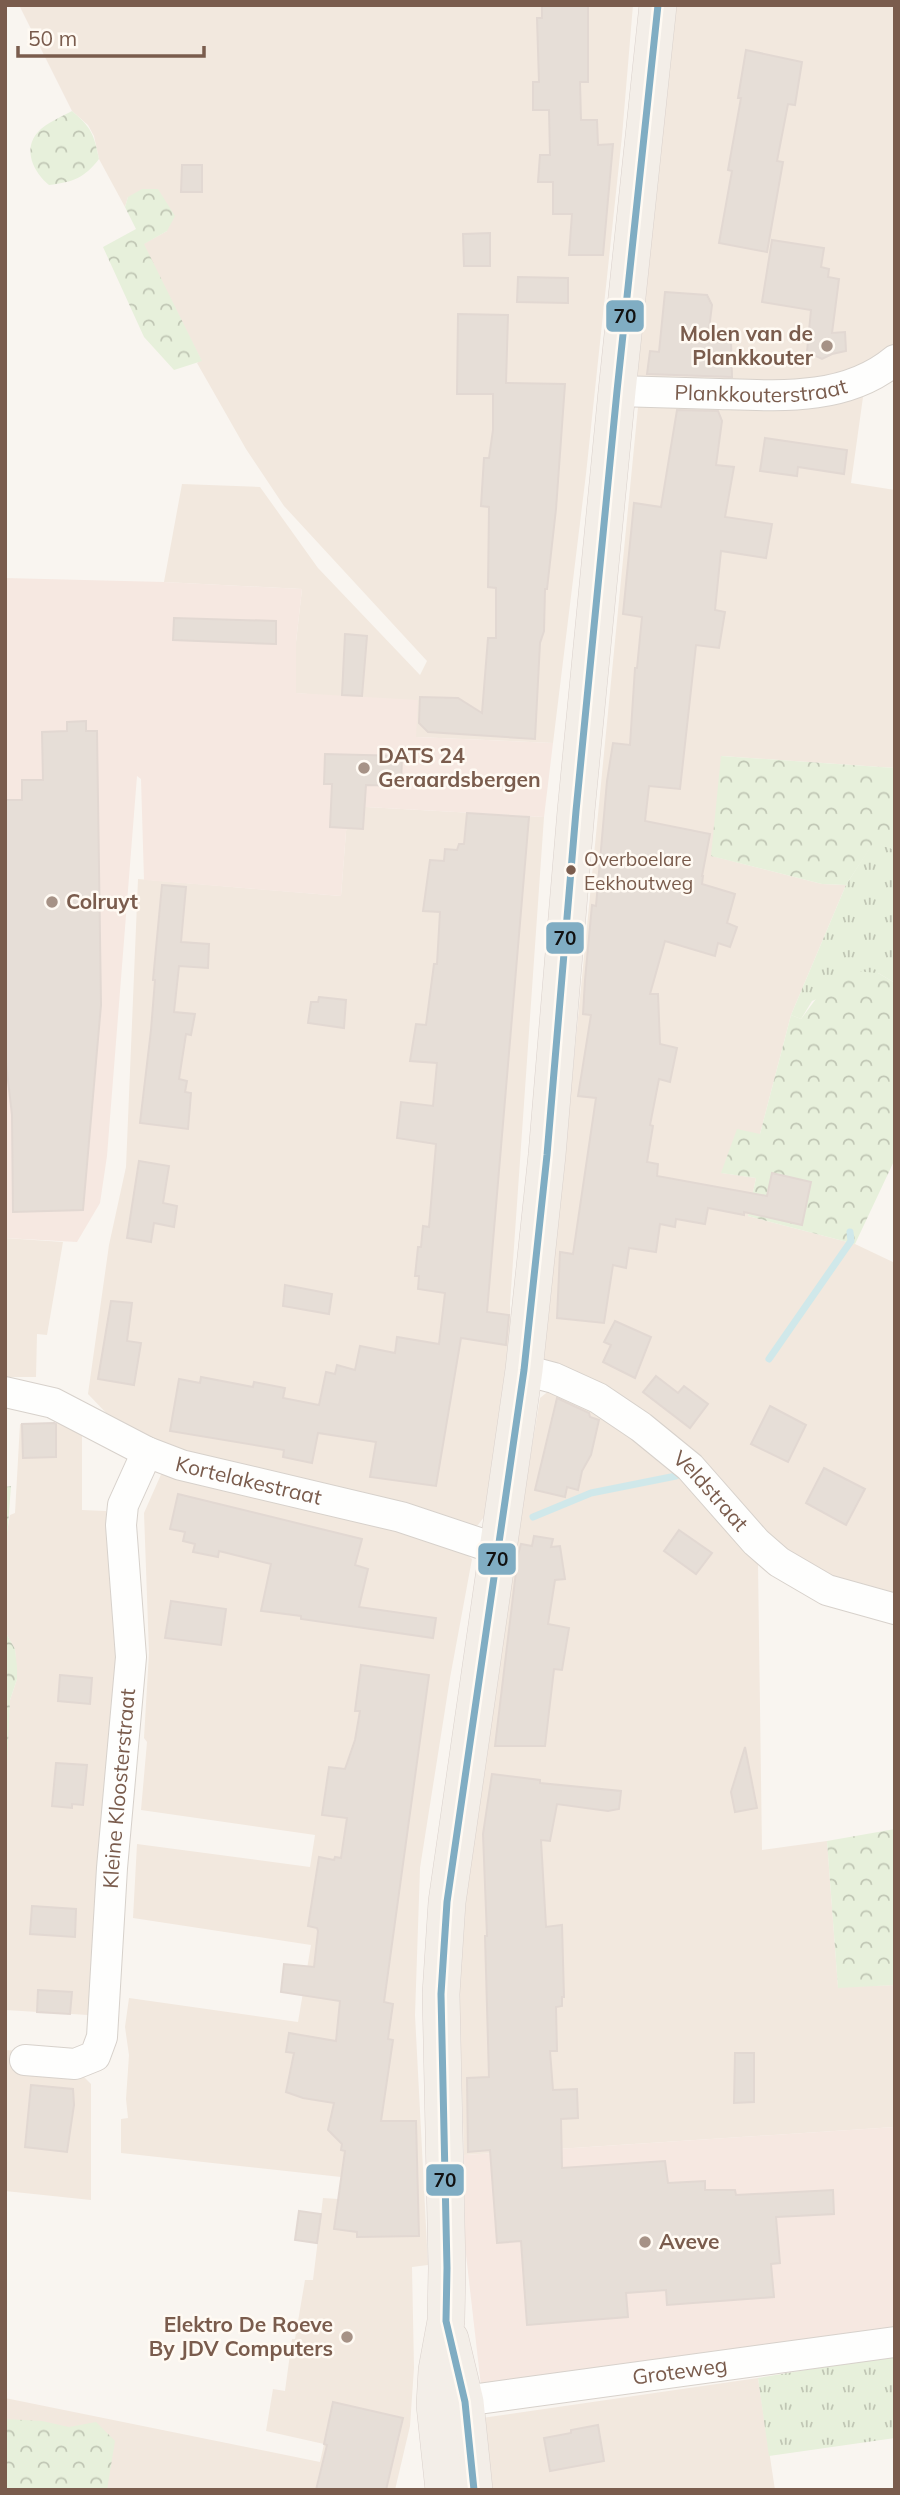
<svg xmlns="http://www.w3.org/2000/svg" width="900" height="2495" font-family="Mulish,sans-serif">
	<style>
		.residential { fill: #f2e8de }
		.commercial { fill: #f6e8e1 }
		.grass { fill: url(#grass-tufts) }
		.forest { fill: url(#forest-crowns) }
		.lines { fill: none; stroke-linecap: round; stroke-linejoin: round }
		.stream { stroke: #d0e8ea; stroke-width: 7 }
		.building { fill: #e6ded7; stroke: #e2d8d2; stroke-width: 2 }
		.minor-casing { stroke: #d7d1cb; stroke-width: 32 }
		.major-casing { stroke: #dad1cc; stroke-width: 38 }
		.minor { stroke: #fefefd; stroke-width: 30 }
		.major { stroke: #f3eee8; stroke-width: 37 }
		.bus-1-casing { stroke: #fffaf3; stroke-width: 12 }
		.bus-1 { stroke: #80adc3; stroke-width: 7 }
		.poi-dot { fill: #a69286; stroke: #fffaf3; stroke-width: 2.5 }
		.bus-dot { fill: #7a5c4d; stroke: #fffaf3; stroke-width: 2.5 }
		.labels { text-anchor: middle; stroke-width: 5; stroke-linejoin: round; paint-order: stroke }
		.bus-label { font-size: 19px; fill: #7a5c4d; stroke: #fffaf3; text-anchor: start }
		.poi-label { font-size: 21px; font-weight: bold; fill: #7a5c4d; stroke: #fffaf3; text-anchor: start }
		.street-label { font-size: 21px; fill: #7a5c4d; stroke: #fffaf3 }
		.line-badge { stroke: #fffaf3; stroke-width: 2.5 }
		.pale-badge-label { font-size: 19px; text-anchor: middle; font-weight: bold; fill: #111 }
	</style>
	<defs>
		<pattern id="grass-tufts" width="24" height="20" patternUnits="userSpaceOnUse" patternTransform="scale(1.75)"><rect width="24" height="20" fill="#e7f0db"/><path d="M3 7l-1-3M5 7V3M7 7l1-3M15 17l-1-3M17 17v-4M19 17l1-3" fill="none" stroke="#c0c6b4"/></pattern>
		<pattern id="forest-crowns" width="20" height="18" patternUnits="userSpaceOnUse" patternTransform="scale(1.75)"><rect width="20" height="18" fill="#e7f0db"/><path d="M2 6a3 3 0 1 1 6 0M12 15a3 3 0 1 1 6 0" fill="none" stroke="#c0c6b4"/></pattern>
	</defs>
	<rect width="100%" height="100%" fill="#f9f5f0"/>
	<g class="residential">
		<path d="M19,5H633L622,136L586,474L553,743L416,737L342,697L296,693V642L302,589L164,582L182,484L260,487L318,568L420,675L427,661L284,506L246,449L197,363L201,360L143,244L167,231L128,197L125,207L99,159L94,136L88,125L72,111Z"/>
		<path d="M672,5H895V350L832,384L635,386Z"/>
		<path d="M864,390L851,483L895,490V768L722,756L712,856L822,884L846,885L791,1015L760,1134L722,1173L756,1178L748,1216L855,1244L895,1263V1601L799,1564L541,1359L572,1079L638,407L650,402Z"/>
		<path d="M348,806L544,817L510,1304L511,1362L484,1517L478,1525L466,1531L170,1456L110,1417L88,1394L109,1245L126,1167L138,879L341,896Z"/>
		<path d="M5,1238L63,1242L47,1335L37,1334L36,1377H5Z"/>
		<path d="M556,1385L588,1398L690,1485L716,1518L758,1564L762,1850L827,1841L838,1987L895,1985V2127L464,2155L459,1988L464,1907L500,1639L540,1398Z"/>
		<path d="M63,1423L82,1431V1510L106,1511L116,1653L114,1739L103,1943L91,1976L88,2015L5,2010L6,1760L10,1700L17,1679L15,1649L7,1635L5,1544L10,1515L15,1513L20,1424Z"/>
		<path d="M163,1470L368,1517L460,1549L472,1559L450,1678L420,1868L415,2015L428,2265L412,2267L414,2368L410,2426L395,2490H96L5,2440V2398L320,2462L324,2444L266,2431L273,2389L285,2391L292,2339H295L305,2280H313L323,2198L338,2199L341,2177L121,2153V2119L128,2118L126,2099L129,2055L125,2027L129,1998L298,2022L311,1945L133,1918L137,1844L310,1867L315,1835L141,1810L147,1742L144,1738L149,1653L144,1513Z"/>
		<path d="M5,2050L22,2051L82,2075L91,2084V2200L5,2191Z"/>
		<path d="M758,2378L775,2490H492L482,2418Z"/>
	</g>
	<g class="commercial">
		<path d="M5,578L164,582L302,589L296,642V693L418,700L416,737L553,743L544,817L348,806L341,896L144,880L141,779L137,776L107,1156L100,1203L77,1242L5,1238Z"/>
		<path d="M895,2127V2333L481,2386L465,2246L464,2155Z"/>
	</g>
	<g class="grass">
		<path d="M874,841L895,850V983L878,973L812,1001L801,1019L791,1015L846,885Z"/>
		<path d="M895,2355V2438L769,2456L758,2378Z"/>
	</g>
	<g class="forest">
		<path d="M72,111C91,127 94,134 99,159C84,178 74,182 49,185C34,173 22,149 38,132C46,123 61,117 72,111Z"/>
		<path d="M142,189H158L175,216L167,231L144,244L202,361L174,370L144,337L103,247L136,229L125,207L128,197Z"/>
		<path d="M721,756L895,768V850L874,842L846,885L822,884L711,856Z"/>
		<path d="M855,971L878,973L895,983V1159L855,1244L748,1216L756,1178L721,1173L737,1129L760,1134L791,1015L801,1019L827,984Z"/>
		<path d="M11,1486L5,1563V1487Z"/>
		<path d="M5,1599L7,1635L15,1649L17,1667V1679L10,1700L5,1810Z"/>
		<path d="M895,1829V1985L838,1988L827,1841Z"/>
		<path d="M5,2419L42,2421L69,2427L96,2422L115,2441L107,2490H5Z"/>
	</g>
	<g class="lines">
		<g class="stream">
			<path d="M769,1359L851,1241L850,1232"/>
			<path d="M533,1517L591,1493L676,1476L681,1473"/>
		</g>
	</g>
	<g class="building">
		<path d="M542,5H588V82H580L581,120H597L598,145L613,144L603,255H569L572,214H553V182H538L540,155H550L549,110H533V82H539L537,18H542Z"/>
		<path d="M746,50L802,62L795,105L788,104L777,161L783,162L767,252L719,243L732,171L728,170L741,98H738Z"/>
		<path d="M182,165H202V192H181Z"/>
		<path d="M490,233V266H464L463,234Z"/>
		<path d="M772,240L824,248L821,267L829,269L828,277L839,279L832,333L845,332L846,351L832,354L822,359L807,352L811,310L762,302Z"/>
		<path d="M518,277L568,278V303L517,302Z"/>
		<path d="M665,292L707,295L712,305L709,329H712L711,338L731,339L732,377L647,374L650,351L659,352Z"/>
		<path d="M458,314L508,315L506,383L565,384L556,509L547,589H545L544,631L540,643L535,739L428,732L419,723L420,697L458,698L482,713L488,638H496V588L488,587L489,507L481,506L484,458H489L493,430V394H457Z"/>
		<path d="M677,410L718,411L722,421L716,465L734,467L725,517L772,524L766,558L721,551L715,610L725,612L719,648L696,645L680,789L649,786L645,821L710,834L702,876H703L702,884L735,894L727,923L737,927L730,947L718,943L715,956L665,941L650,994H658L660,1044L677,1048L670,1082L659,1079L650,1125L653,1126L647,1162L658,1164L657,1176L767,1196L772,1173L811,1182L802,1225L744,1212V1215L708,1208L705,1224L676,1219L675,1227L660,1224L656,1252L629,1248L626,1268L613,1265L604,1323L557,1318L560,1252L573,1254L596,1098L578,1096L591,1015L583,1014L585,980L592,905L596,906L607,781L613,743L630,745L635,668H637L642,617L623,614L634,503L661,507Z"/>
		<path d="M765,438L847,450L844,474L798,467L797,476L760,471Z"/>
		<path d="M174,618L276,621V644L173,640Z"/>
		<path d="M345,634L367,636L362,696L342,695Z"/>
		<path d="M86,721V731H97L101,1005L83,1210L13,1212L12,1115L5,1055V800H22V780H43L42,732L67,731V722Z"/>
		<path d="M325,754L402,756L401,786L366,785L363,829L330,827L332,784H324Z"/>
		<path d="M467,813L529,817L487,1312L509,1315L506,1345L461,1338L436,1486L370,1477L376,1442L318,1433L312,1463L283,1457L284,1450L170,1431L179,1379L200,1383L201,1377L253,1387L254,1382L285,1388L283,1398L319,1405L326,1372L335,1374L337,1365L355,1370L360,1346L395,1353L397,1337L439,1344L445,1293L418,1289L419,1276H415L418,1247H421L423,1226L429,1227L436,1144L397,1138L401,1102L433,1106L437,1063L410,1061L416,1024L426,1025L434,964H437L440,912L423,911L430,860L444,861L445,849L457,850L459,844H464Z"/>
		<path d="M162,885L186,887L181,942L209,944L208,968L179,966L174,1012L195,1014L191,1035L186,1034L179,1079L187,1081L185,1092L191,1093L188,1129L140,1123L151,1030L155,980H153Z"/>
		<path d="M319,997L346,1000L344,1028L308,1023L311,1002H318Z"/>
		<path d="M139,1161L169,1166L163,1203L177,1206L174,1227L154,1223L151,1242L127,1238Z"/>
		<path d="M285,1285L332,1294L329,1314L283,1306Z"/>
		<path d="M111,1301L132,1303L127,1341L141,1343L134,1385L98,1379Z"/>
		<path d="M615,1321L651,1337L635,1378L603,1362L611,1345L604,1342Z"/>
		<path d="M656,1376L678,1393L684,1386L708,1404L690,1428L643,1392Z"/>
		<path d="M557,1398L589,1413L590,1417L599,1420L591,1455L582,1471L578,1490L567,1487L565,1497L535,1490Z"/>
		<path d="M770,1406L806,1425L788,1462L751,1444Z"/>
		<path d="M54,1423L56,1424V1457L23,1458L22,1424Z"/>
		<path d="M824,1468L865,1489L846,1525L806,1503Z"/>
		<path d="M178,1494L362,1539L355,1565L368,1569L359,1607L436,1618L433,1638L301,1619V1616L261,1611L271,1564L219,1551L218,1557L193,1552L195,1544L183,1541L185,1532L170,1529Z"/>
		<path d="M679,1530L712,1553L696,1574L664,1551Z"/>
		<path d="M534,1536L553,1539L551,1547L560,1546L565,1579L555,1580L548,1624L569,1628L562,1670L554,1669L545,1746H495L518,1555L521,1544L532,1546Z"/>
		<path d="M171,1601L226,1609L221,1645L165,1638Z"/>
		<path d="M361,1665L429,1675L384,2002L393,2004L388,2039L393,2040L381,2121H416L419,2236L357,2237V2232L334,2229L345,2151L341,2150L342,2144L328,2130L334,2103L303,2098L286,2092L294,2053L286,2052L289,2033L336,2041L340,2001L281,1992L284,1964L314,1967L318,1931L317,1928L308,1926L319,1857L334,1860L335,1857L341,1858L347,1818L322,1815L329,1767L345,1769L355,1740L360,1711H355Z"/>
		<path d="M60,1675L92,1678L90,1704L58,1701Z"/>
		<path d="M745,1747L757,1808L735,1812L731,1792Z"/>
		<path d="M56,1763L87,1765L83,1805L72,1804V1808L52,1806Z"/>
		<path d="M492,1774L540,1780V1783L621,1791L619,1809L608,1811L557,1804L550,1841L541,1840L546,1927L562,1925L564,1997H562V2006L556,2007L557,2051H550L553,2090L577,2089L578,2118L561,2119L562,2168L665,2161L668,2183L705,2181V2190H735L736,2195L833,2190L834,2214L776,2217L780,2263L771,2264L774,2297L667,2305L666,2290L626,2293L628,2317L527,2325L521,2241L497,2243L490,2150L468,2152L467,2078L489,2077L485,1936H487L483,1834Z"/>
		<path d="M32,1906L76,1909L75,1937L30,1934Z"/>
		<path d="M38,1990L72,1992L70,2014L37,2012Z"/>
		<path d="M735,2053H754V2102L734,2103Z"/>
		<path d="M31,2085L73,2089L74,2105L67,2152L25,2147Z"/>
		<path d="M299,2211L321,2214L317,2243L295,2240Z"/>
		<path d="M333,2402L403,2418L386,2490H316L327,2445L324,2444Z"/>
		<path d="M598,2425L604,2461L550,2471L544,2438L571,2433V2430Z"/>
	</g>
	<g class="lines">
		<defs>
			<g id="minor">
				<path id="s1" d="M617,391C651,392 685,393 719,394C779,396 846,401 895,360"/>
				<path id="s2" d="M524,1370L554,1378L598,1398L641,1427L690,1467L756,1542L779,1562L827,1590L895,1609"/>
				<path id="s3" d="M5,1392L53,1403L147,1452L181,1465L401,1517L500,1550"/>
				<path id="s4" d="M25,2060L75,2064L95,2056L102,2037L112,1868L131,1657L121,1525L123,1505L147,1452"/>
				<path id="s5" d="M442,2404L895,2342"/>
			</g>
			<g id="major">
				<path d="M450,2339L465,2402L474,2490"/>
				<path d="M444,2490L435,2405L437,2370L446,2321L447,2268L441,1994L447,1902L524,1370L547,1155L576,811L617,391L658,5"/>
			</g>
		</defs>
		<use href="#minor" class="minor-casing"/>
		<use href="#major" class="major-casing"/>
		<use href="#minor" class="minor"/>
		<use href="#major" class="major"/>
		<defs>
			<path id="bus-1" d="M474,2490L465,2402L446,2321L447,2268L441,1994L447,1902L524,1370L547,1155L576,811L617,391L658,5"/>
		</defs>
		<use href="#bus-1" class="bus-1-casing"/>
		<use href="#bus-1" class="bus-1"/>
	</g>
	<g class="poi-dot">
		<circle cx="827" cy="346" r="7"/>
		<circle cx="364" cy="768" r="7"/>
		<circle cx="52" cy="902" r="7"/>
		<circle cx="645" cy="2242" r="7"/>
		<circle cx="347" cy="2337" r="7"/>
	</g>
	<circle class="bus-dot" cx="571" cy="870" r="6"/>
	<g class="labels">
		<g class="bus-label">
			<text x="584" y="866">Overboelare<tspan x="584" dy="24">Eekhoutweg</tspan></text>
		</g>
		<g class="poi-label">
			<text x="813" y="341" text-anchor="end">Molen van de<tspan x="813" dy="24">Plankkouter</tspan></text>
			<text x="378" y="763">DATS 24<tspan x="378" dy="24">Geraardsbergen</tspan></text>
			<text x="66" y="909">Colruyt</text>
			<text x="659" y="2249">Aveve</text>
			<text x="333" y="2332" text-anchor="end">Elektro De Roeve<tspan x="333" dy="24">By JDV Computers</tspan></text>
		</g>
		<g class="street-label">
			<text dy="7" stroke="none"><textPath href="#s1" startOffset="144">Plankkouterstraat</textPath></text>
			<text dy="7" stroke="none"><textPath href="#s3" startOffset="261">Kortelakestraat</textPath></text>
			<text dy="7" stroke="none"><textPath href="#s2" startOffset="226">Veldstraat</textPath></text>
			<text dy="7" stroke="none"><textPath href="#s4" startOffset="341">Kleine Kloosterstraat</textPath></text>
			<text dy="7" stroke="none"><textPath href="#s5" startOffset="240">Groteweg</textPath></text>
		</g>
	</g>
	<g class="line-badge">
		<rect x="605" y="299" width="40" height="34" rx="7" fill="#80adc3"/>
		<rect x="545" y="921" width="40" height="34" rx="7" fill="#80adc3"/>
		<rect x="477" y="1542" width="40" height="34" rx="7" fill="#80adc3"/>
		<rect x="425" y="2163" width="40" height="34" rx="7" fill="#80adc3"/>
	</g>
	<g class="pale-badge-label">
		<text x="625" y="323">70</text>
		<text x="565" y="945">70</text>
		<text x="497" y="1566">70</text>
		<text x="445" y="2187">70</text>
	</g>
	<rect width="900" height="2495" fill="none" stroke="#7a5c4d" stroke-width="14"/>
	<path d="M18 46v10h186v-10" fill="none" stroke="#7a5c4d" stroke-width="3.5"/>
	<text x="28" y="46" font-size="21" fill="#7a5c4d" stroke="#fffaf3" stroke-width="5" paint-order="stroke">50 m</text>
</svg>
